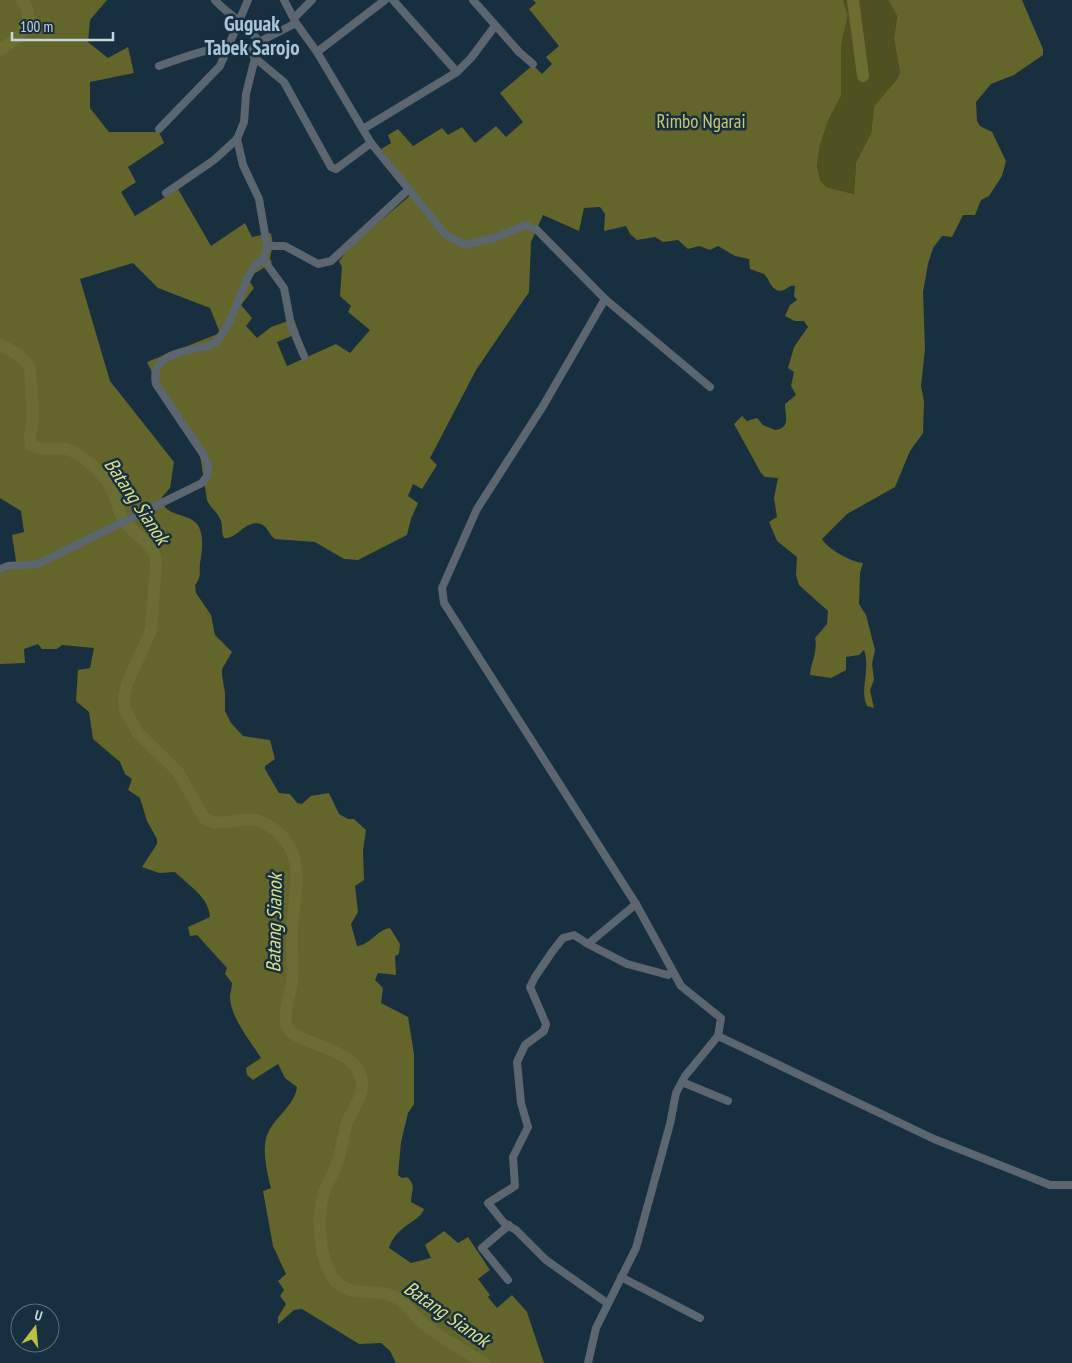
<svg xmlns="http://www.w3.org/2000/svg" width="1072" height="1363" font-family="'PT Sans Narrow',sans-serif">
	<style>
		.green { fill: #505120 }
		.forest { fill: #63652a }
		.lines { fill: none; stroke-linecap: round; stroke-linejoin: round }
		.river { stroke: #6b6d32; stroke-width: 12 }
		.street { stroke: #5b666e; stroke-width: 8 }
		.labels { text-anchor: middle; stroke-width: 5; stroke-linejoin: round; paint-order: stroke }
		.park-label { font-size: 19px; fill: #c7ca73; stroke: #172f3e }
		.water-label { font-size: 20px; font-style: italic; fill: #dde189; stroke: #172f3e }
		.quarter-label { font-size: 21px; font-weight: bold; fill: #aac6d9; stroke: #172f3e }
	</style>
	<rect width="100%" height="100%" fill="#172f3e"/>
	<path class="green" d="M843,0H888L897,16L894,39L900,73L897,79L874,106L871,133L856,162L854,194L826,187L820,180L817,165L820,145L829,119L841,96V46L848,15Z"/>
	<path class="forest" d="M0,0H107L90,20L88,42L108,58L128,47L134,73L90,82V108L109,132H159L164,143L128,167L136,182L121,192L135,216L178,189L211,246L245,223L252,237L271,233L273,245L270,258L272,263L247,278L254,288L241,305L252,318L246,326L257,338L271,327L294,319L299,333L277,342L287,366L336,344L350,353L370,330L348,312L351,306L340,296L342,267L339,261L351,246L412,194L381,149L391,143L388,135L398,129L413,146L442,128L448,135L462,127L475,143L496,126L506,137L523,122L500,93L533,65L542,74L552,64L546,57L559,46L529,9L536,3L533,0H843L848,15L841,46V96L829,119L820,145L817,166L820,180L826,187L854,194L856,162L871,133L874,106L897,79L900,73L894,39L897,16L888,0H1022L1043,49V55L1014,75L991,84L976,102L977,121L980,126L992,132L1006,161L1002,176L989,196L981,200L975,215H963L952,237L942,236L933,248L928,264L923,292L925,349L921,386L924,401L923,433L910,451L895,487L847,514L822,539C826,548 853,563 863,563L860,573L859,604L866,615L875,650L872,664L874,680L870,690L874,708L867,706C859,690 871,669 864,650L859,655L846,657V670L831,678L810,675C811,662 818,651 815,638L827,624L828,611L799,585L796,575L797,557L777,541L769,522L777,517L774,498L778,478L765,477L761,473L734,424L742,416L747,421L757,418L763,425L775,430C791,428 785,416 785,404L796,395L791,386L794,372L788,368L794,347L808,327L804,321H795L785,316L790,305L797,300L794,296L795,286C789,285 789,288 784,290C772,294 770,280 764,274L750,269L749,259L735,256L718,246L710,250L699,246L688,249L678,240L663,242L655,237L637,240L630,234L626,226L604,231L605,214L600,207L584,208L579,231L543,215L531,242L529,292L476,370L430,458L437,465L422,489L413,484L408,496L418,503L411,519L407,535L358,560L344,559L315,542L275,539C269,535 268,527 261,524C245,519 237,540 224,538C221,533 223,527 221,521C218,512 210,508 207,500L200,455L162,394L147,362L220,333L210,308L158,288L133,263L80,279L110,381L174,462L170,488L162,497C162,519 191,511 199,527C204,538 202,552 200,563C199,572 202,577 195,585L196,593L211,615L215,635L232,652L222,669V675L225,693V711L231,723L243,736L270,740L275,759L265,766V769L279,793L290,794L297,803L302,804L311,796L329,793L339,814L348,819H354L366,830L363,850L364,880L355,886L358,912L351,924L357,946C370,945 377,930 390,928L400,944L399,954L395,956L396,975L378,973L375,980L383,988L381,1003L408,1017L414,1054V1104L408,1113L401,1142L398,1175L402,1178L407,1177C417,1186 411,1191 411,1202L424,1209C420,1222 396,1225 389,1248L411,1263L431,1258L425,1245L444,1231L458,1243L468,1237L490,1270L478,1279L490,1295L488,1297L497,1308L512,1295L527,1312L544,1363H396L390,1351L381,1343L359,1344L302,1309L294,1310L278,1324V1317L286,1304L280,1296L284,1290L278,1281L286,1274L273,1246L263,1191L271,1188C267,1173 261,1147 268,1133C275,1117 295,1105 297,1087L285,1078L278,1064L253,1080L247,1075L246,1068L261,1058C251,1042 229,1016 230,995C231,990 232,987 232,983L225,974L227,968L197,935L190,936L188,927L210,917C209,897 188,885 175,872L159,873L142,867L157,844V839L147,821L140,798L128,790L132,779L125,774L120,762L93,739L89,712L76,701L78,670L90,668L94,648L62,645L57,649H42L38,644L24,649L25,663L0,664V573L17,567L12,535L24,532L21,511L0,498Z"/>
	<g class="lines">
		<g class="river">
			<path d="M853,0L863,76"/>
			<path d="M0,50C19,38 39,24 22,0"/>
			<path d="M0,344L19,355L30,367L33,418L30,435L31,445C45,453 59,444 72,451C92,462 108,478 116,499C118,506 119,514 124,521C134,535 156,544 156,563L151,630L127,684L124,697L125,710L138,733L178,772L205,819C226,830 245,811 268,825C311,852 293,892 292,932C291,949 294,965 292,982C290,996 282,1014 287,1027C296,1046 361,1046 362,1084C362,1099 352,1110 347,1123C343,1135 342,1148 338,1160C334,1173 327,1183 323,1196C317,1219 319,1258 333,1278C347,1298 372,1288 393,1296C407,1302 414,1317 426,1326C445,1340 465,1351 484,1363"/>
		</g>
		<g class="street">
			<path d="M215,0C229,16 248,24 259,42"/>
			<path d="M284,0L296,23L317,52L371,143L446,235L465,245L494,238L526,225L537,230L605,299L710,387"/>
			<path d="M393,0L457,72"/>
			<path d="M473,0L519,52L533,64"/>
			<path d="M294,18L312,0"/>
			<path d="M317,52L385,0"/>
			<path d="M255,58L284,82L331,167L336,169L371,143"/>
			<path d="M159,66C195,54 211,44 249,51"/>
			<path d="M159,129L220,66L248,0"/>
			<path d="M363,129L457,72L471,58L495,26"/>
			<path d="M166,193L214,160L237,139L244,122L246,94L255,58L249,51L259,42L296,23"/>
			<path d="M267,246H285L318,264L331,261L408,190"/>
			<path d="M263,259L284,288L291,325L304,356"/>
			<path d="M0,569L8,566L38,564L202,483L208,475V465L203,454L156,384C149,352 189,351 212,345L217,341C233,322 239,294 251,271C257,260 265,262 267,246L259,199L243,165L237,139"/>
			<path d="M588,944L627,964L668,975L672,971"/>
			<path d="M718,1036L934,1139L1050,1185H1072"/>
			<path d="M682,1082L728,1101"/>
			<path d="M621,1277L700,1318"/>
			<path d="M508,1280L482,1248L509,1225"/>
			<path d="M607,1303L546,1260L516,1230L504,1223L488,1203L515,1186L513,1157L528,1127L521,1103L517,1062L525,1045L544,1031L546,1024L530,987L535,977L552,952L563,938L574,935L588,944L636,904"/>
			<path d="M588,1363L596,1328L636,1248L670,1124L676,1093L685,1076L718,1036L721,1018L681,986L636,904L444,603L442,588L477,509L543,406L605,299"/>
		</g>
	</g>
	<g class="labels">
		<g class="park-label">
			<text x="701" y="128">Rimbo Ngarai</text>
		</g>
		<g class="water-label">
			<text transform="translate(137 501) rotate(56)" y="7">Batang Sianok</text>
			<text transform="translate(274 923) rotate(-89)" y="7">Batang Sianok</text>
			<text transform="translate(447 1314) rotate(35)" y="7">Batang Sianok</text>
		</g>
		<g class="quarter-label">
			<text x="252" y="31">Guguak<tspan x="252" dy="24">Tabek Sarojo</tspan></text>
		</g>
	</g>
	<g transform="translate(35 1328) rotate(16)"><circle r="24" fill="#172f3e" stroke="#5d717e"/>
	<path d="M0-4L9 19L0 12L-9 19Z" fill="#bcbf43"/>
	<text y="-8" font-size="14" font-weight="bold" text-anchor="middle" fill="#c6d5de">U</text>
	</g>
	<path d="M12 32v8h101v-8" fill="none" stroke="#c6d5de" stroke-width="2.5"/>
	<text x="20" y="32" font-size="15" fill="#c6d5de" stroke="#172f3e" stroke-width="4" paint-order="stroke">100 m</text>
</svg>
